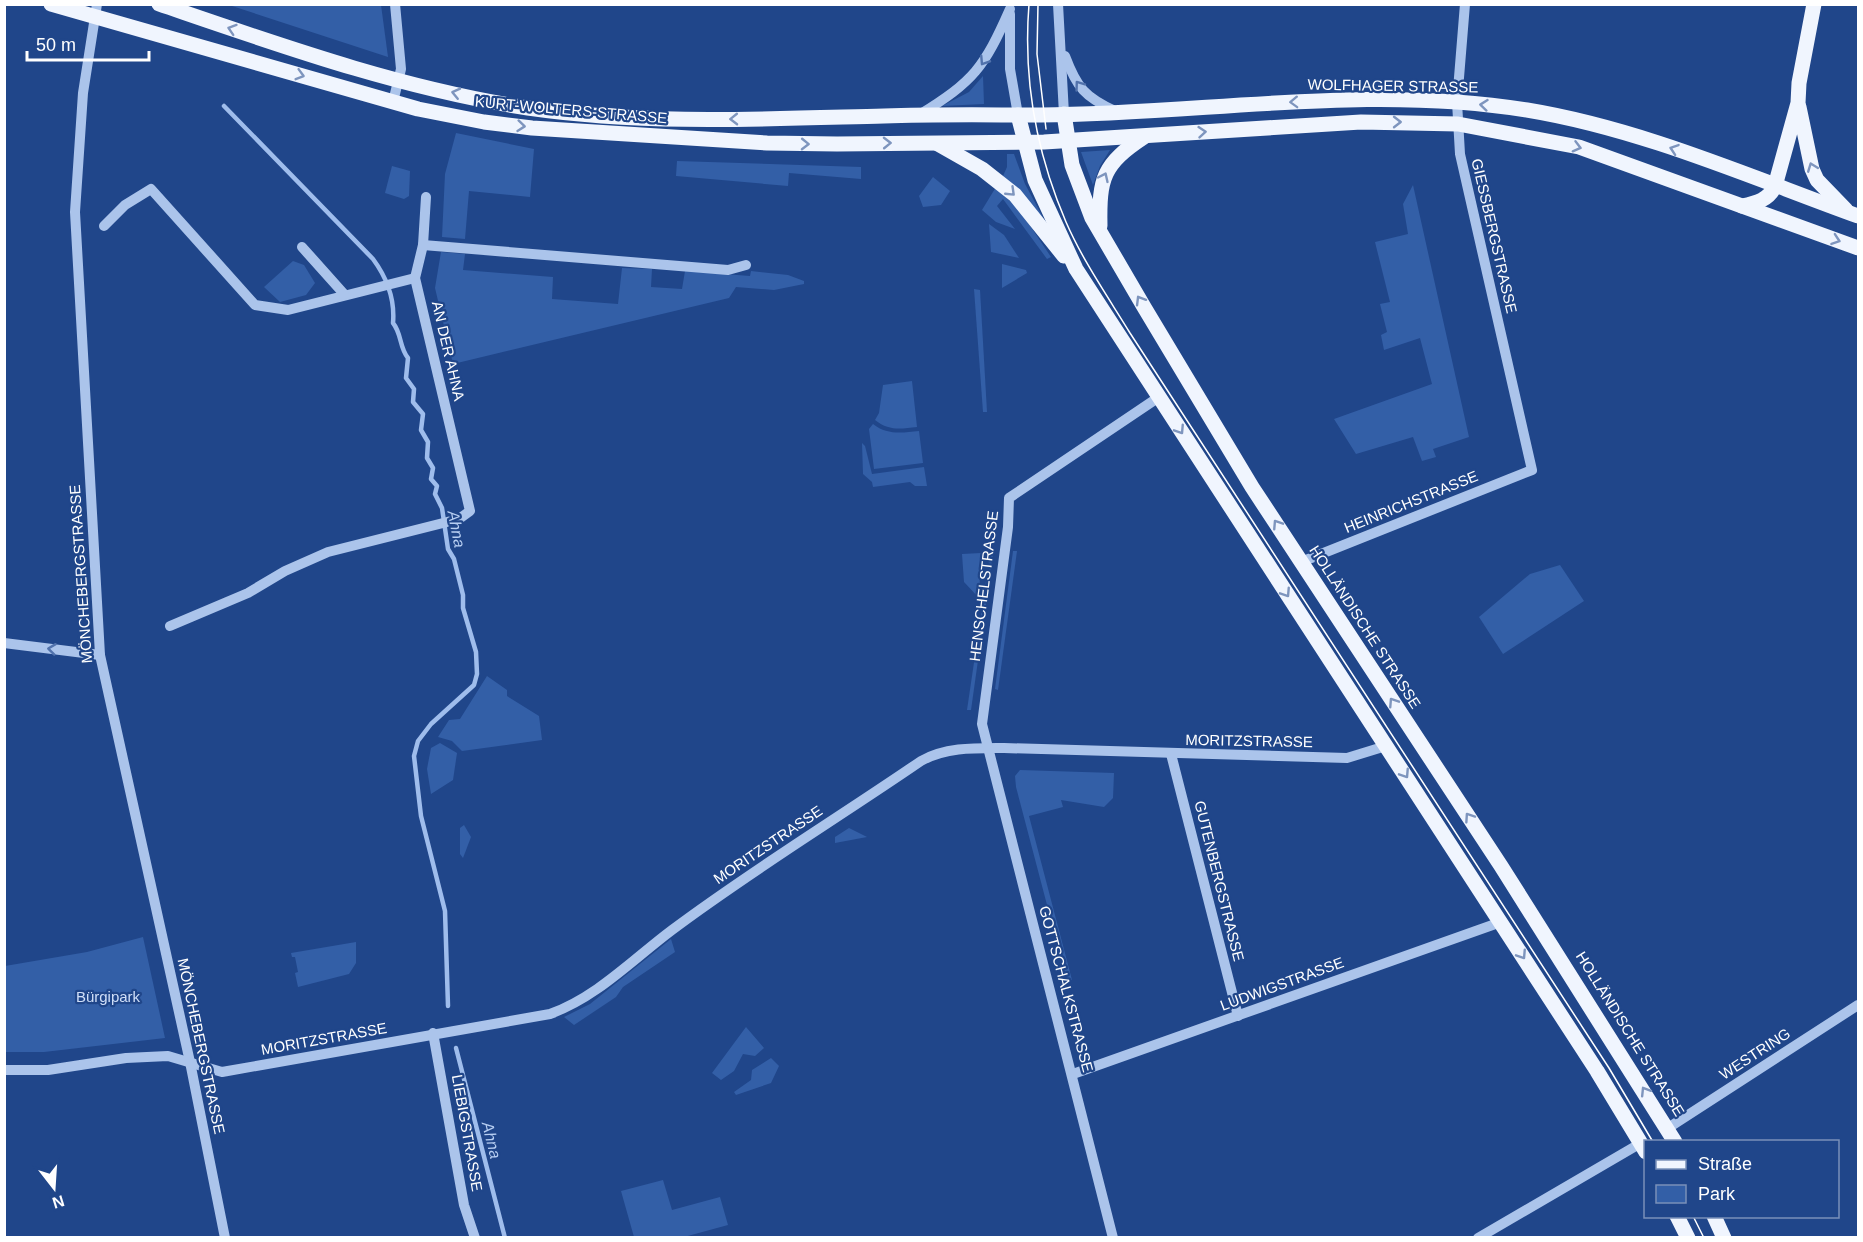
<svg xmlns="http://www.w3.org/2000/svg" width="1863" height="1242" font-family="Arial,sans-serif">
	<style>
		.green { fill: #335fa7 }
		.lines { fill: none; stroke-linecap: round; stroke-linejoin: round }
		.stream { stroke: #9fbdec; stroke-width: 4.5 }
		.minor { stroke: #abc4eb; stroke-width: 10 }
		.major { stroke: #f0f5fe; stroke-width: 15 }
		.tram { stroke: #fff; stroke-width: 1.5 }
		.oneway { stroke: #7e95be }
		.oneway2 { stroke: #5172ac }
		.labels { text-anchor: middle; stroke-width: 4.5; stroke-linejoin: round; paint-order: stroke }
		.street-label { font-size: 15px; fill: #fff; stroke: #20468a }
		.park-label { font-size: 15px; fill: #d0dff8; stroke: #20468a }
		.water-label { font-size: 16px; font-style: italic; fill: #b7cef2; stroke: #20468a }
	</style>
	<rect width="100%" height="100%" fill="#20468a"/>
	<g class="green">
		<path d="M229,5H381L388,57Z"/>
		<path d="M983,76L984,104L942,106L969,92Z"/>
		<path d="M456,133L534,149L530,197L469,191L465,239L442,237L445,174Z"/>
		<path d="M1110,150L1100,166L1093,185L1081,152Z"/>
		<path d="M1007,154H1014L1025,184L1046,223L1003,176L1007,167Z"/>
		<path d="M677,161L861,167V179L789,173L788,186L676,176Z"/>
		<path d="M392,166L410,171L409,196L404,199L385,193Z"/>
		<path d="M933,177L950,191L941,205L923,207L919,196Z"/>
		<path d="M1413,185L1469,437L1433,449L1436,457L1422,461L1413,437L1356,454L1334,419L1432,384L1420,338L1384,350L1381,335L1387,332L1380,304L1390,302L1375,242L1408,234L1403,204Z"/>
		<path d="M996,187L1021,212L1051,257L1047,259L1003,199L997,206L1015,229L996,222L982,210Z"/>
		<path d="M989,224L1004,235L1019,258L991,252Z"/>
		<path d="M441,252L465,254L463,270L553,277L552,299L618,304L622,268L652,269L651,287L682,289L685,271L750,276L751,271L788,275L804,281V284L774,290L736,287L729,298L453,364L435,288Z"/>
		<path d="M293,261L304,265L315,283L306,295L280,302L264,287Z"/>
		<path d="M1002,264L1026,270L1027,273L1002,288Z"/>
		<path d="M974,289L980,290L987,412H983Z"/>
		<path d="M912,381L917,427C900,429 889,431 875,420L879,413L883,385Z"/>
		<path d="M873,424C887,435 901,433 919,431L923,463L874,469L869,429Z"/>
		<path d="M862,443L865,446L872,474L924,467L927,486H915L910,482L873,487L872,482L863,474Z"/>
		<path d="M1013,551H1017L998,690L995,689Z"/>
		<path d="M981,553L979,598L964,582L962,554Z"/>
		<path d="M990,554H993L971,710H967Z"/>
		<path d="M1560,565L1584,601L1503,654L1479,617L1530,574Z"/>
		<path d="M487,676L507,690V696L539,716L542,740L462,751L452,741L438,737L449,720L460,719Z"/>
		<path d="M440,743L457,753L453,780L431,794L427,769L431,748Z"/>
		<path d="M1020,770L1114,773L1113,798L1104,807L1061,800L1063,807L1029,816L1072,980L1067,981L1016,787L1015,776Z"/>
		<path d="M464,825L471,837L463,858L460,854V828Z"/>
		<path d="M849,828L867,837L835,843V837Z"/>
		<path d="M143,937L165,1038L44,1052H5V966L87,952Z"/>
		<path d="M671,939L675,952L623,987L616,997L574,1025L564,1017L590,1004Z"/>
		<path d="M356,942V963L349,974L298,987L295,973L298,972L295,957H292L291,953Z"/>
		<path d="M746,1027L764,1048L755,1056L743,1054L734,1071L721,1080L712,1073Z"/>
		<path d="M771,1058L779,1066L771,1083L736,1095L734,1092L751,1080L752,1070Z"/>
		<path d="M663,1180L672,1210L720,1197L728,1225L684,1237H634L621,1191Z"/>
	</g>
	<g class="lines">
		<g class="stream">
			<path d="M224,106L373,259C387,278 395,300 393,323C402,334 399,347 408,358L406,378L414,389L413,402L423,414L421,430L428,442L427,458L433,468L431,479L437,486L435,494L442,508L448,549L454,559L463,595V608L476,652L477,674L474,685L431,724L418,741L414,756L421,816L445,911L448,1006"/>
			<path d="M456,1048L505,1238"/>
		</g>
		<g class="minor">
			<path d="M97,4L83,93L75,212L100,655L190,1062L225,1238"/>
			<path d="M1058,4L1064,114"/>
			<path d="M1010,14V69L1018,115"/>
			<path d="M1065,56C1077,88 1085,97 1115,111"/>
			<path d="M393,102L401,69L395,4"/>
			<path d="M919,115C974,81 984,68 1010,9"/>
			<path d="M104,226L125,205L151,189L255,305L288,310L415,278"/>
			<path d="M423,245L728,270L746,265"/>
			<path d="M302,247L344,294"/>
			<path d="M1301,562L1532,470L1460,154L1457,102L1465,4"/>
			<path d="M170,626L248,593L285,571L328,552L459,519L470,511L415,278L423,245L426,197"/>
			<path d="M4,643L100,655"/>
			<path d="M1171,754L1238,1016"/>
			<path d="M433,1033L464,1205L475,1238"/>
			<path d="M4,1070H48L126,1058L168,1056L222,1072L550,1014C597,997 632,960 672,930C752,870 838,818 921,761C946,747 975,748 1004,748L1347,758L1386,746"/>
			<path d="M1073,1074L1501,922"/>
			<path d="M1668,1128L1858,1005"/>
			<path d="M1113,1238L982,724L1008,527L1009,498L1159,397"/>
			<path d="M1478,1238L1641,1143"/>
		</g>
		<g class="major">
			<path d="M51,4L418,109L484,122L532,128L767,143L837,144L1044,142L1361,122L1458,124L1579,147L1858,248"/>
			<path d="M159,4C279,45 402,89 528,108C646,125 765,119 884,116C936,114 989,115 1041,115C1202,114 1366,84 1527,110C1642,129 1750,177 1858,216"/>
			<path d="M1799,107L1812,169L1817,180L1846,210"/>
			<path d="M1064,114L1072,165L1092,218L1144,307L1252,487L1501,866L1675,1142"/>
			<path d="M1018,115L1035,180L1076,269L1597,1071L1646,1152"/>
			<path d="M938,144L982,169L1015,195L1064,256"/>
			<path d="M1742,206C1756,203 1769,200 1775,186L1798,103L1799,83L1814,4"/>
			<path d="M1100,226C1099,178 1103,164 1144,137"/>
			<path d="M1677,1216L1688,1238"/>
			<path d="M1714,1216L1724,1238"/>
		</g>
		<g class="tram">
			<path d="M1029,4C1023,79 1037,154 1066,222C1083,261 1108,297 1130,333L1609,1068L1653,1142"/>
			<path d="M1038,4L1037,54L1046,129"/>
			<path d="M1693,1216L1704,1238"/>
		</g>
	</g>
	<defs><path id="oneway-chevron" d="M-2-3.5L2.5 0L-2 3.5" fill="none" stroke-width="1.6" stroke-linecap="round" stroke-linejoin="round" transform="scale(1.5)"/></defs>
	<g class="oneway">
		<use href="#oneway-chevron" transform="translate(232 29) rotate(-162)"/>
		<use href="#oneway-chevron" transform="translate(300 75) rotate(16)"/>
		<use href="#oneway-chevron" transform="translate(456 93) rotate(-167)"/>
		<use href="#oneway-chevron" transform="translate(1294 102) rotate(178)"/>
		<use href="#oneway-chevron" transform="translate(1484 105) rotate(-174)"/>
		<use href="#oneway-chevron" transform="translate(734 119) rotate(179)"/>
		<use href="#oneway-chevron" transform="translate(1397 122)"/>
		<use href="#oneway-chevron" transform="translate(521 126) rotate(6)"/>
		<use href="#oneway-chevron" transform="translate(1202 132) rotate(-5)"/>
		<use href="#oneway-chevron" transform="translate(887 143) rotate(-1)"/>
		<use href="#oneway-chevron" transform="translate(805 144) rotate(1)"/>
		<use href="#oneway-chevron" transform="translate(1577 147) rotate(15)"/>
		<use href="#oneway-chevron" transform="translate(1674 149) rotate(-161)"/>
		<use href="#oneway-chevron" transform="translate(1812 167) rotate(-111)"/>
		<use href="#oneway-chevron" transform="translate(1104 177) rotate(-65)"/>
		<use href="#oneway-chevron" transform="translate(1011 192) rotate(44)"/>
		<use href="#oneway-chevron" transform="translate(1836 240) rotate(19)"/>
		<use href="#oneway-chevron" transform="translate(1140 300) rotate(-121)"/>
		<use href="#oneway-chevron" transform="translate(1180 430) rotate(57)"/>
		<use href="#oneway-chevron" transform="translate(1277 524) rotate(-123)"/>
		<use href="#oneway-chevron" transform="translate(1286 593) rotate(57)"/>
		<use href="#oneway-chevron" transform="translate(1393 702) rotate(-123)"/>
		<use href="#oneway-chevron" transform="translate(1405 774) rotate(57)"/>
		<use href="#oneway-chevron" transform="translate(1469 817) rotate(-124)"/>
		<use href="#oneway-chevron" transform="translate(1522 955) rotate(57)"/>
		<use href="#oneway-chevron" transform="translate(1645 1091) rotate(-122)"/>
	</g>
	<g class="oneway2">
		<use href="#oneway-chevron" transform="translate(984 61) rotate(123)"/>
		<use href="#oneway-chevron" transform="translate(1079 85) rotate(-126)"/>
		<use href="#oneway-chevron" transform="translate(52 649) rotate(-173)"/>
	</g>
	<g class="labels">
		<g class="street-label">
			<text transform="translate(1393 86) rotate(1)" y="5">WOLFHAGER STRASSE</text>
			<text transform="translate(571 110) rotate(5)" y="5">KURT-WOLTERS-STRASSE</text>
			<text transform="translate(1494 236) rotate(77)" y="5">GIESSBERGSTRASSE</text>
			<text transform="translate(448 351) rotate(77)" y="5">AN DER AHNA</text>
			<text transform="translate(1411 502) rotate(-22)" y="5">HEINRICHSTRASSE</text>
			<text transform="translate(81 574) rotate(-94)" y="5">MÖNCHEBERGSTRASSE</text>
			<text transform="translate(984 586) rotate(-83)" y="5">HENSCHELSTRASSE</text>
			<text transform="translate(1365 627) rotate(57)" y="5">HOLLÄNDISCHE STRASSE</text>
			<text transform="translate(1249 741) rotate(1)" y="5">MORITZSTRASSE</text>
			<text transform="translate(768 845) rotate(-34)" y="5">MORITZSTRASSE</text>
			<text transform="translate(1219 881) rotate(76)" y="5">GUTENBERGSTRASSE</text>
			<text transform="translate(1282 984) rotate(-20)" y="5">LUDWIGSTRASSE</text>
			<text transform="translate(1066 989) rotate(75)" y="5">GOTTSCHALKSTRASSE</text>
			<text transform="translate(1630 1034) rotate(58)" y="5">HOLLÄNDISCHE STRASSE</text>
			<text transform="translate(324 1039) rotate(-10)" y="5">MORITZSTRASSE</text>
			<text transform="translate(201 1046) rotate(78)" y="5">MÖNCHEBERGSTRASSE</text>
			<text transform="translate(1755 1054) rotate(-33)" y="5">WESTRING</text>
			<text transform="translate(467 1133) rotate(80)" y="5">LIEBIGSTRASSE</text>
		</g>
		<g class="park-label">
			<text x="108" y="1002">Bürgipark</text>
		</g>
		<g class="water-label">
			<text transform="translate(457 529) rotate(79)" y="6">Ahna</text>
			<text transform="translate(492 1140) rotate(76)" y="6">Ahna</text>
		</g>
	</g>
	<rect width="1863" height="1242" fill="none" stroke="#ffffff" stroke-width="12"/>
	<rect x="1644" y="1140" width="195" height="78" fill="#20468a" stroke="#7990b9" stroke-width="1.5"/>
	<rect x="1656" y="1160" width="30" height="9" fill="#f0f5fe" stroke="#7990b9" stroke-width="1.5"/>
	<text x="1698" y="1170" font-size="18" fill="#ffffff">Straße</text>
	<rect x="1656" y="1185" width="30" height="18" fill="#335fa7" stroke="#7990b9" stroke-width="1.5"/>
	<text x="1698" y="1200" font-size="18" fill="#ffffff">Park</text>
	<g transform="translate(54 1188) rotate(163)" stroke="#20468a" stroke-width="4.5" paint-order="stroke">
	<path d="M0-4.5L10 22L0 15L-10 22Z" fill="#ffffff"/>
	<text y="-9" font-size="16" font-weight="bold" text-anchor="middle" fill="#ffffff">N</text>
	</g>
	<path d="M27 51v9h122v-9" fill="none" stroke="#ffffff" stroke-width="3"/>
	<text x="36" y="51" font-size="18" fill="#ffffff" stroke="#20468a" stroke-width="4.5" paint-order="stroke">50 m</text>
</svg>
